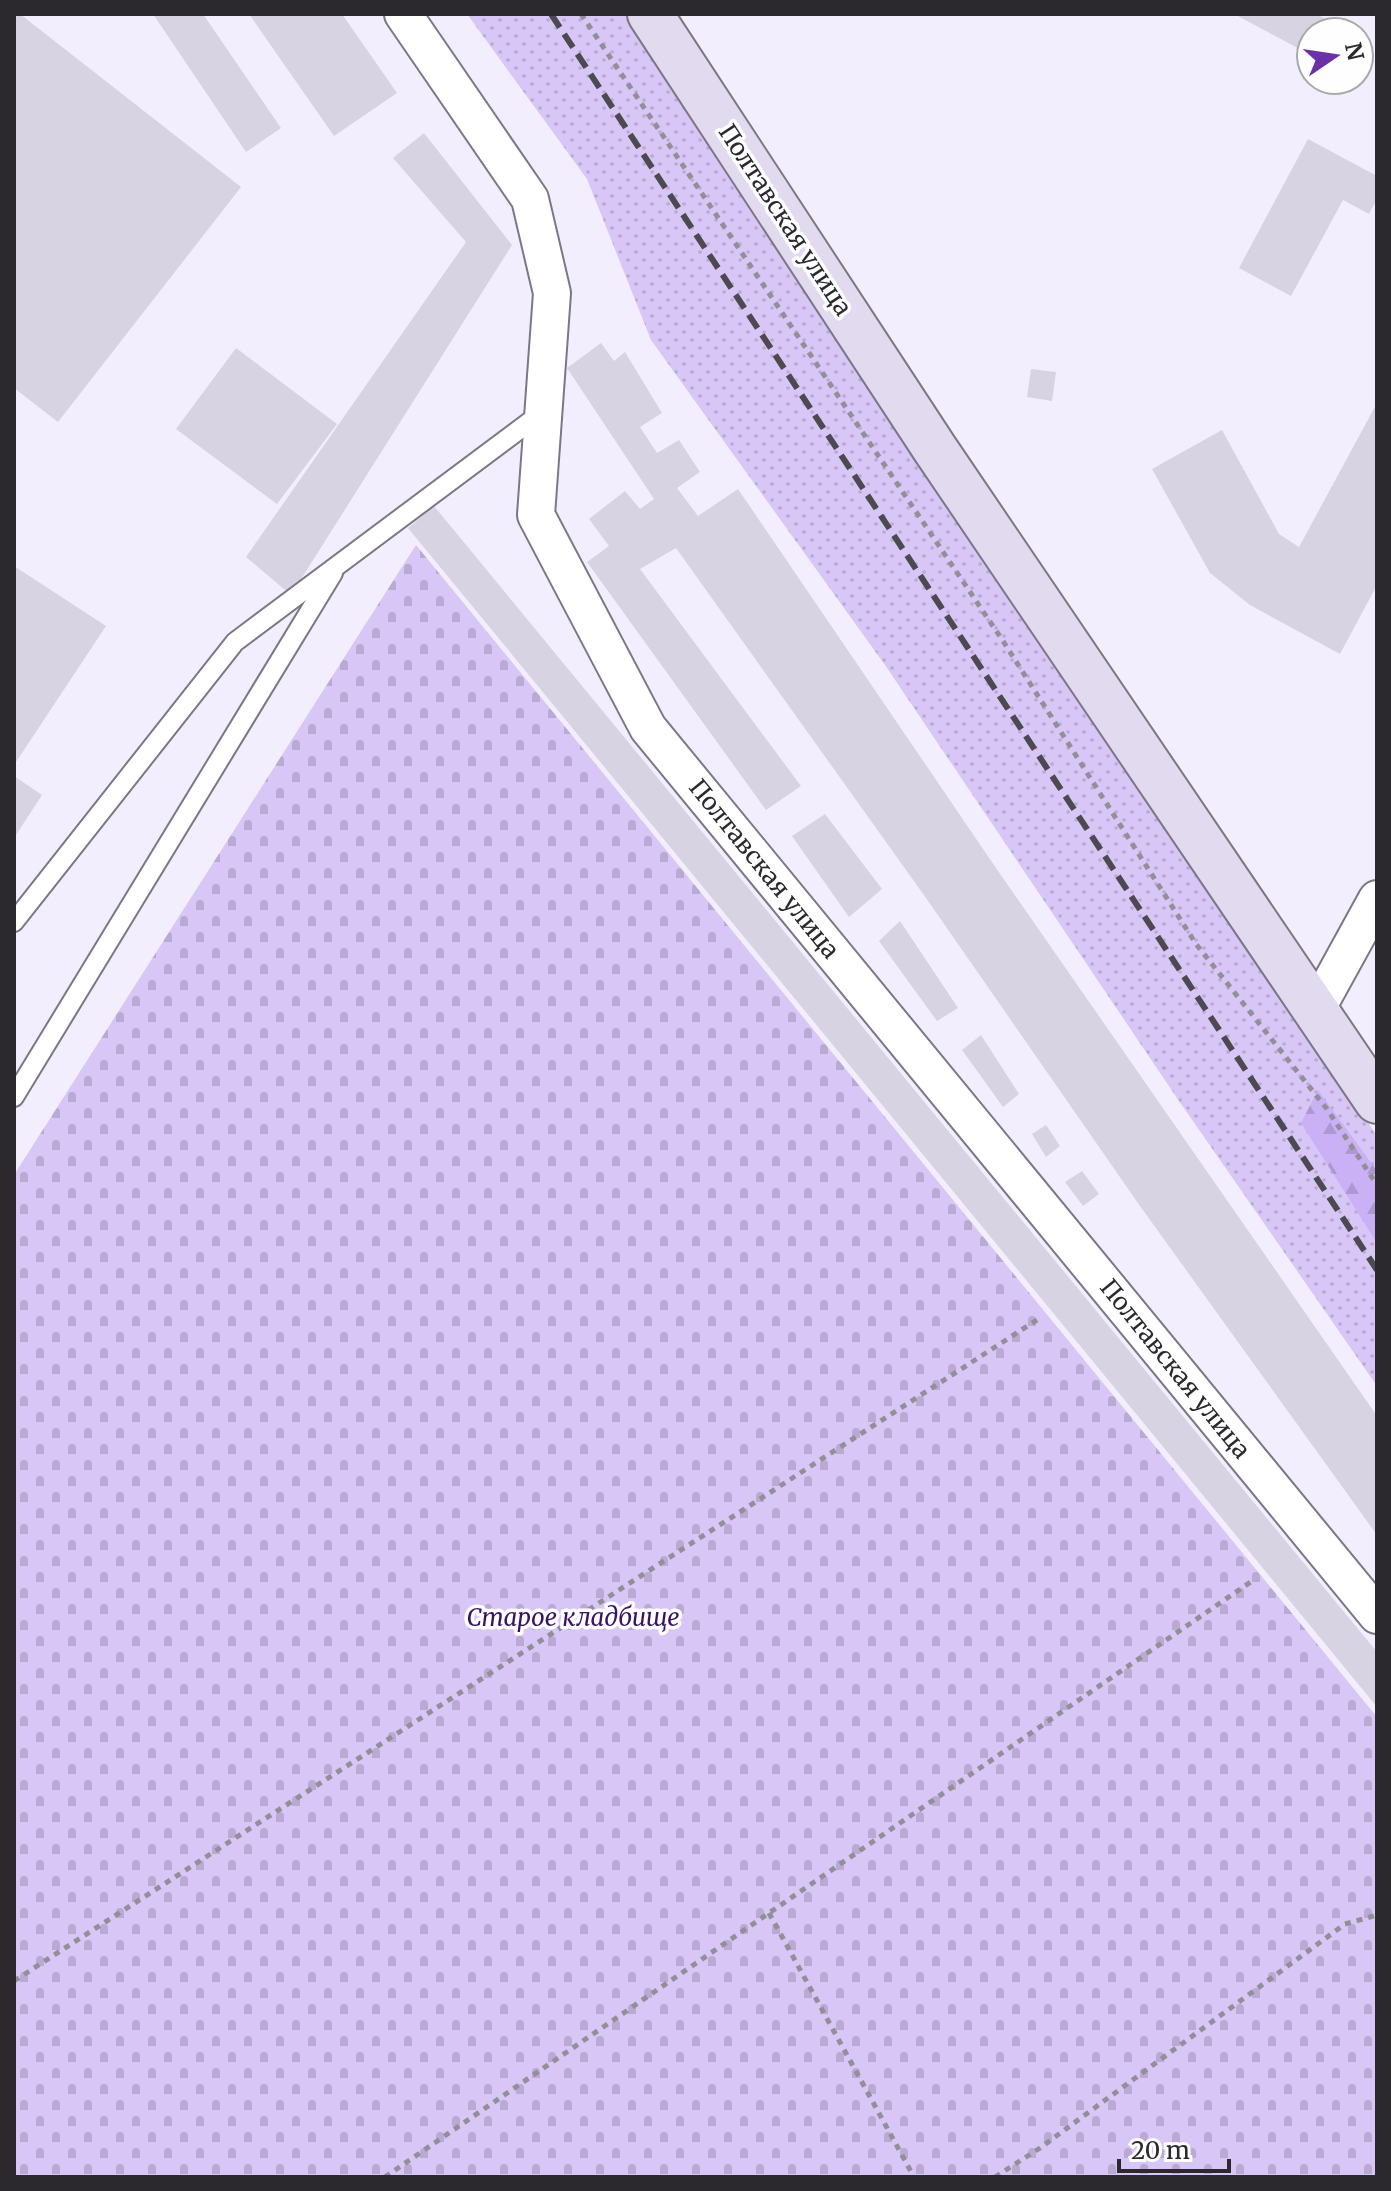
<svg xmlns="http://www.w3.org/2000/svg" width="1391" height="2191" font-family="Merriweather,serif">
	<style>
		.grass { fill: url(#grass-dots) }
		.forest { fill: url(#forest-firs) }
		.cemetery { fill: url(#cemetery-stones) }
		.building { fill: #d8d3e3 }
		.lines { fill: none; stroke-linecap: round; stroke-linejoin: round }
		.lane-casing { stroke: #7c7785; stroke-width: 22 }
		.street-casing { stroke: #7c7785; stroke-width: 40 }
		.secondary-casing { stroke: #7c7785; stroke-width: 48 }
		.path { stroke: #938f99; stroke-width: 5; stroke-dasharray: 6 6; stroke-linecap: butt }
		.lane { stroke: #fff; stroke-width: 18 }
		.street { stroke: #fff; stroke-width: 36 }
		.secondary { stroke: #e2daef; stroke-width: 44 }
		.rail { stroke: #4c4a50; stroke-width: 6; stroke-dasharray: 16 8; stroke-linecap: butt }
		.labels { text-anchor: middle; stroke-width: 7; stroke-linejoin: round; paint-order: stroke }
		.street-label { font-size: 24px; fill: #2b292e; stroke: #fefefe }
		.park-label { font-size: 24px; font-style: italic; fill: #3a1461; stroke: #fefefe }
	</style>
	<defs>
		<pattern id="grass-dots" width="8" height="8" patternUnits="userSpaceOnUse" patternTransform="scale(2)"><rect width="8" height="8" fill="#d8c6f6"/><path d="M2 2h.1M6 6h.1" fill="none" stroke="#baaad3" stroke-width="1.8" stroke-linecap="round"/></pattern>
		<pattern id="forest-firs" width="22" height="20" patternUnits="userSpaceOnUse" patternTransform="scale(2)"><rect width="22" height="20" fill="#cab1f5"/><path d="M5 1l3.5 6h-7zM16 11l3.5 6h-7z" fill="#ae98d2"/></pattern>
		<pattern id="cemetery-stones" width="16" height="16" patternUnits="userSpaceOnUse" patternTransform="scale(2)"><rect width="16" height="16" fill="#d8c6f6"/><path d="M2 7V4a2 2 0 0 1 4 0v3zM10 15v-3a2 2 0 0 1 4 0v3z" fill="#baaad3"/></pattern>
	</defs>
	<rect width="100%" height="100%" fill="#f3eefd"/>
	<path class="grass" d="M467,14H632L1377,1136V1386L1179,1101L885,665L651,340L587,179Z"/>
	<path class="forest" d="M1318,1090L1377,1171V1243L1301,1123Z"/>
	<path class="cemetery" d="M416,545L1377,1717V2177H14V1175Z"/>
	<g class="building">
		<path d="M14,14H20L241,187L58,422L14,388Z"/>
		<path d="M153,14H203L281,128L246,152Z"/>
		<path d="M249,14H342L397,93L334,136Z"/>
		<path d="M1234,14H1316L1350,32H1311V55Z"/>
		<path d="M424,133L512,245L291,595L246,557L466,242L393,158Z"/>
		<path d="M1308,139L1377,176V199L1369,214L1343,200L1291,296L1239,268Z"/>
		<path d="M601,343L614,361L625,352L662,413L640,427L657,453L679,440L700,472L677,488L698,516L738,489L996,868L1377,1416V1535L1140,1206L926,898L676,548L640,569L801,786L766,810L587,562L609,546L589,519L625,491L640,509L654,499L567,368Z"/>
		<path d="M236,348L337,424L277,504L176,429Z"/>
		<path d="M1031,369L1056,372L1052,401L1027,397Z"/>
		<path d="M1377,403V585L1340,654L1250,605L1210,573L1152,469L1222,430L1279,534L1299,547Z"/>
		<path d="M434,506L1377,1652V1707L408,528Z"/>
		<path d="M14,566L106,626L14,765Z"/>
		<path d="M14,776L42,795L14,838Z"/>
		<path d="M825,814L882,889L849,917L792,836Z"/>
		<path d="M900,921L958,1008L937,1021L879,941Z"/>
		<path d="M981,1035L1019,1094L1003,1107L962,1050Z"/>
		<path d="M1046,1125L1060,1146L1046,1157L1032,1134Z"/>
		<path d="M1082,1171L1099,1194L1083,1206L1065,1182Z"/>
	</g>
	<g class="lines">
		<defs>
			<g id="lane">
				<path d="M14,922L235,642L544,411"/>
				<path d="M14,1097L333,573"/>
			</g>
			<g id="street">
				<path d="M403,14L530,199L552,293L536,515L648,728L1377,1615"/>
				<path d="M1316,1010L1377,899"/>
			</g>
			<path id="secondary" d="M650,14L935,449L1377,1101"/>
		</defs>
		<use href="#lane" class="lane-casing"/>
		<use href="#street" class="street-casing"/>
		<use href="#secondary" class="secondary-casing"/>
		<g class="path">
			<path d="M581,14L1003,641L1196,944L1327,1109L1377,1185"/>
			<path d="M769,1913L914,2177"/>
			<path d="M14,1981L1040,1318"/>
			<path d="M385,2177L1252,1581"/>
			<path d="M995,2177L1040,2148L1345,1924L1377,1915"/>
		</g>
		<use href="#lane" class="lane"/>
		<use href="#street" class="street"/>
		<use href="#secondary" class="secondary"/>
		<path class="rail" d="M551,14L1377,1270"/>
	</g>
	<g class="labels">
		<g class="street-label">
			<text transform="translate(785 220) rotate(57)" y="8">Полтавская улица</text>
			<text transform="translate(764 869) rotate(51)" y="8">Полтавская улица</text>
			<text transform="translate(1175 1369) rotate(51)" y="8">Полтавская улица</text>
		</g>
		<g class="park-label">
			<text x="573" y="1626">Старое кладбище</text>
		</g>
	</g>
	<rect width="1391" height="2191" fill="none" stroke="#2b292e" stroke-width="32"/>
	<g transform="translate(1335 56) rotate(77)"><circle r="38" fill="#fefefe" stroke="#aaa9ab" stroke-width="2"/>
	<path d="M0-6L14 30L0 20L-14 30Z" fill="#6b32a8"/>
	<text y="-12" font-size="22" font-weight="bold" text-anchor="middle" fill="#2b292e">N</text>
	</g>
	<path d="M1119 2159v12h110v-12" fill="none" stroke="#2b292e" stroke-width="4"/>
	<text x="1131" y="2159" font-size="24" fill="#2b292e" stroke="#fefefe" stroke-width="6" paint-order="stroke">20 m</text>
</svg>
